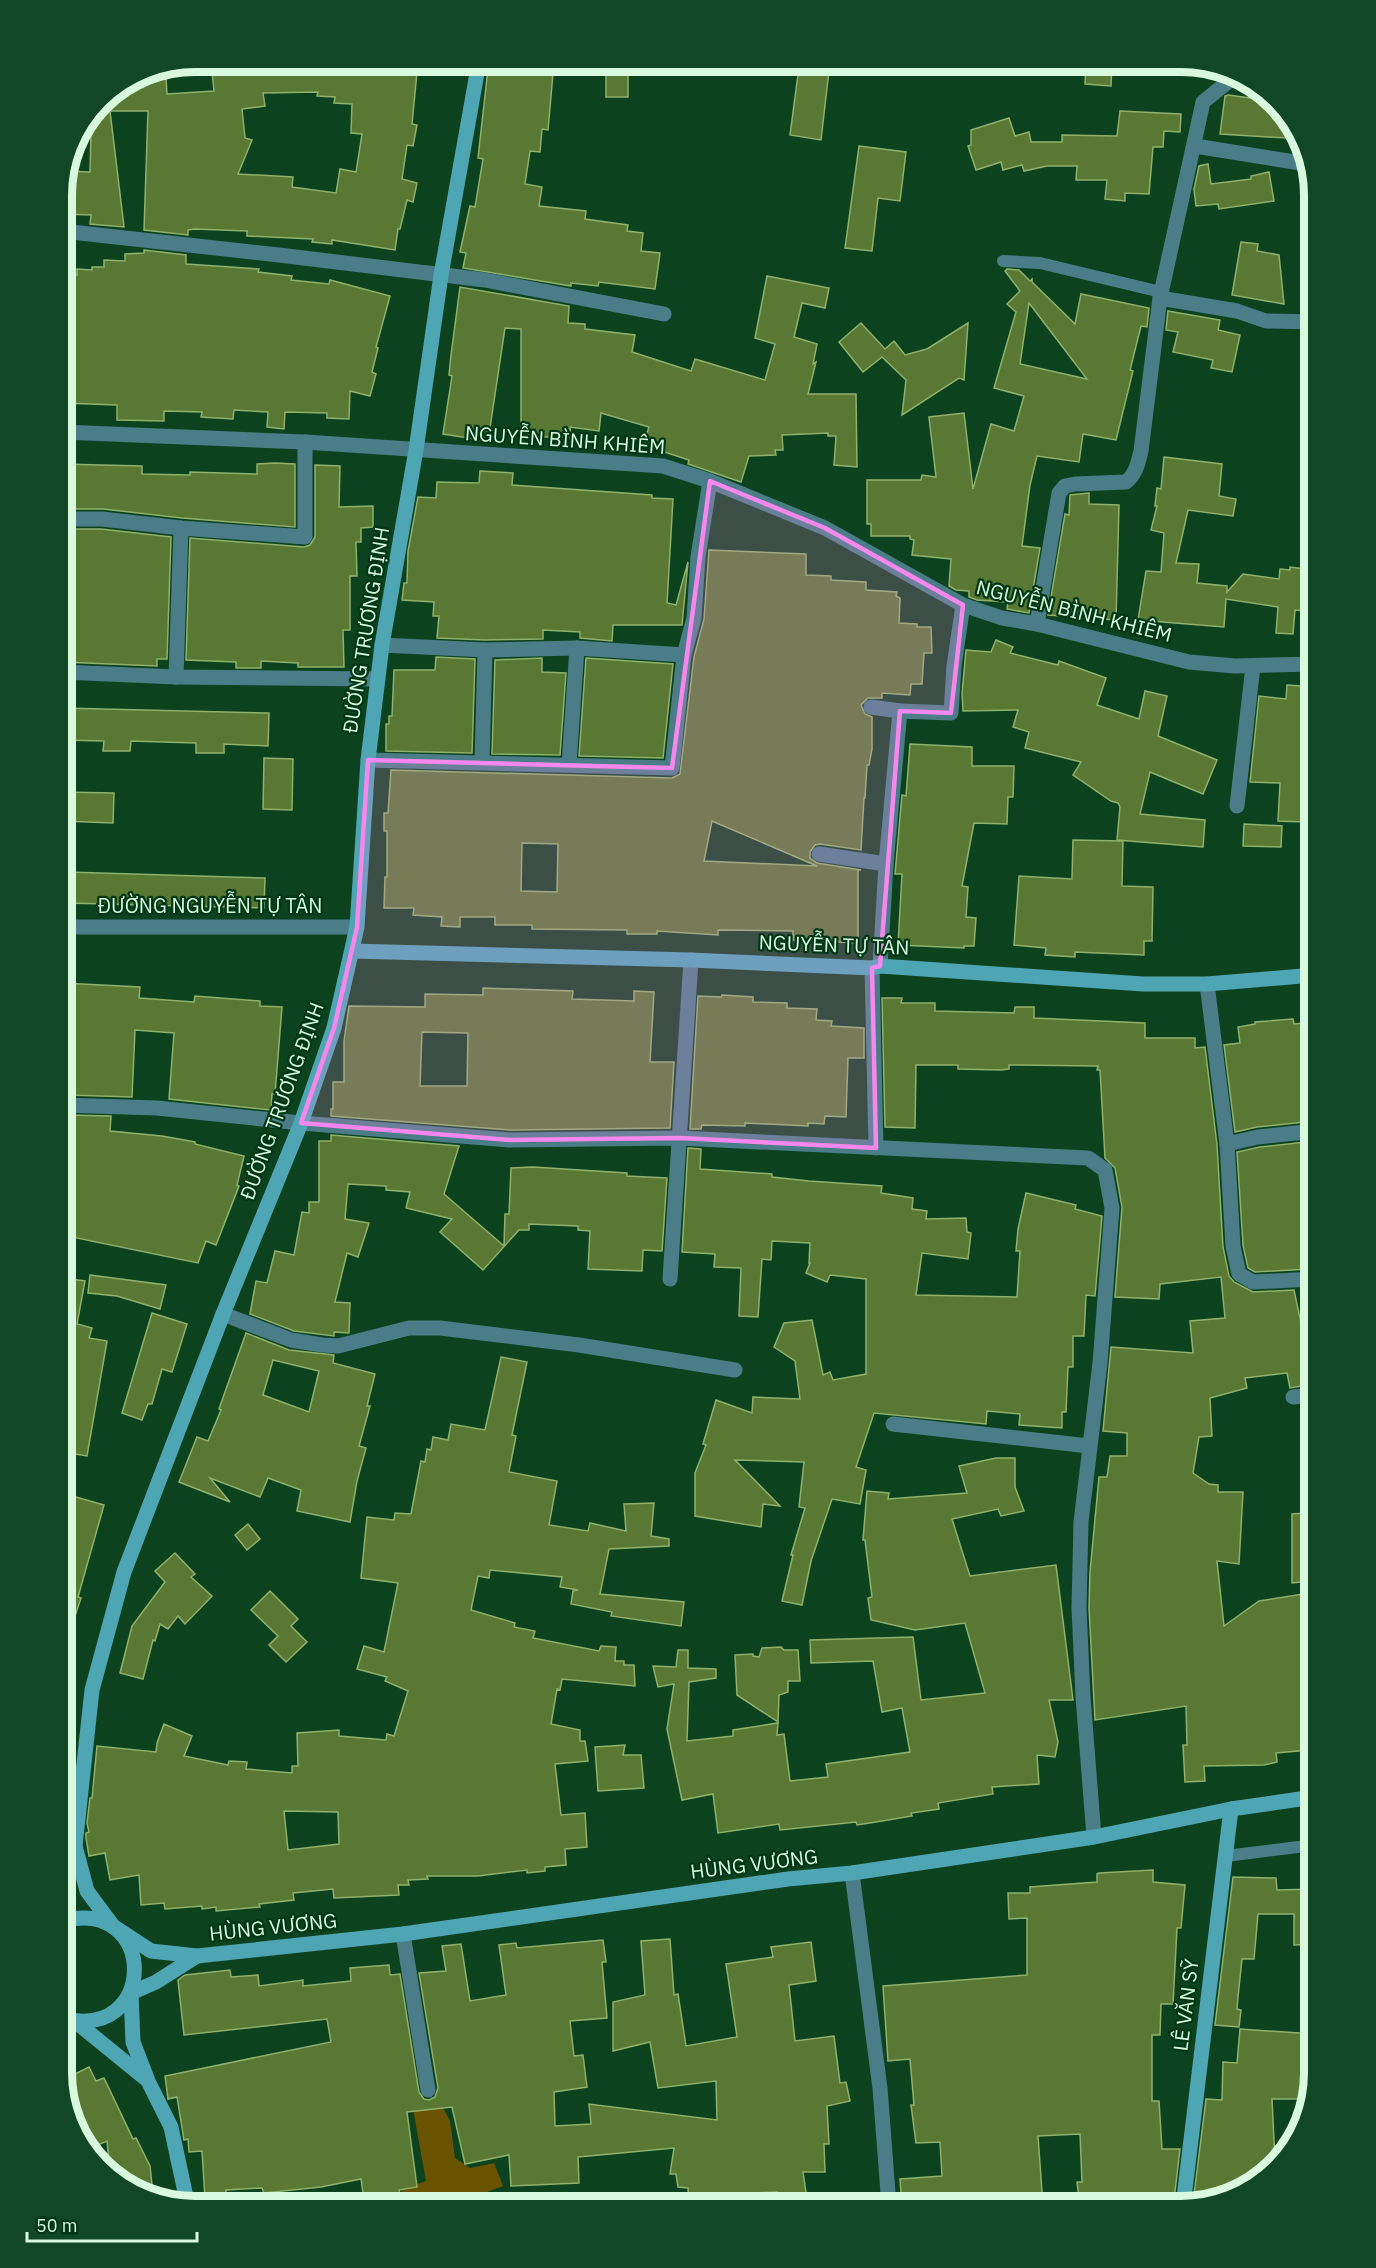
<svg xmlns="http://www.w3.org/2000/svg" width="1376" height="2268" font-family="'IBM Plex Sans',sans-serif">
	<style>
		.green { fill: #6a5300 }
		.building { fill: #587834; stroke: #8eb16b; stroke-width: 1.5; fill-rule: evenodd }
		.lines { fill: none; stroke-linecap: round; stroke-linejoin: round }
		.lane { stroke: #4a7d87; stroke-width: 12 }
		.street { stroke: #4a7d87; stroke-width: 15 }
		.secondary { stroke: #4ea5b3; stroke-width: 15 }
		.marked { fill: #f688ed; fill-opacity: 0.2; stroke: #f688ed; stroke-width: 4.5; stroke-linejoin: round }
		.labels { text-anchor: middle; stroke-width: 4.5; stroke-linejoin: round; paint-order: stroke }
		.street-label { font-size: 20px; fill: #d8f9dd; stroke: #003715 }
		.rim { fill: none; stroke: #d8f9dd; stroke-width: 8 }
	</style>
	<rect width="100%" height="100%" fill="#0d421f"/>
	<path class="green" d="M441,2104L450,2121L455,2158L470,2168L494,2163L503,2186L468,2199L472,2206H395L403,2189L426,2181L413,2109Z"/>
	<g class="building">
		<path d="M211,62H418L412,124L417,125L413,146L407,145L402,179L417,183L413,202L407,200L400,229H398L395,250L332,240V244L312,242L313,239L247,236V231L195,229L188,230V235L144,230L148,111H110L124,227L90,224L91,215L62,214V187L65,171L90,172L91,134L77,136L101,100L135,78L166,77L167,94L214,91ZM318,92L317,96L335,97L334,103L352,104L351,133L362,134L356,172L340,169L336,193L292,187L293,177L238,174L252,140L245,138L242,109L265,106L263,93Z"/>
		<path d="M491,62H554L548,130L542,129L540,152L530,151L525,184L542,187L539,206L586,211L585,219L628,225L627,231L643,233L641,251L660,253L655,289L599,282L598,286L571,283V286L463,268L466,253L460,252L470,206L475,207L483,159L478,158L488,69Z"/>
		<path d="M1086,62H1112L1111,86L1085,84Z"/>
		<path d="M799,67L829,71L821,140L790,135Z"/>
		<rect x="606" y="68" width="22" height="29"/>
		<path d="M1228,95L1265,100L1264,105L1276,108L1301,139L1220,134L1225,96Z"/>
		<path d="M1120,111L1181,114L1180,132L1164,131L1163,147H1153L1149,194L1125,193V201L1105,199L1107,180H1076L1077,166H1047L1024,171L1022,165L1003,170L1001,162L976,170L968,146L971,145V130L1009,118L1015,136L1029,132L1031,142H1062V135L1117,136Z"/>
		<path d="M859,146L906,152L900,201L878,198L872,251L845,248Z"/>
		<path d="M1208,164L1211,184L1251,179V176L1269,172L1274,201L1219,209L1218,204L1196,206L1194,189L1199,166Z"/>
		<path d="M1241,242L1258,244L1257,251L1279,255L1284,304L1232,295Z"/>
		<path d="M144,250L186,255V264L259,269L258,272L292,276L291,280L329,284L330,280L390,296L376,347L378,348L372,372L376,374L370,396L350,391L349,419L327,418V413L285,412L284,429L267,427L268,412L234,410L233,419L201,417L202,412L164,411V421L117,420V405L62,403V275H77V269L92,270V267H104V260L125,261V254L144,253Z"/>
		<path d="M1007,269L1019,270L1030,281L1032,279V282L1075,324L1081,294L1149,308L1147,327L1141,326L1130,370L1133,371L1116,440L1083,434L1079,462L1037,456L1030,485L1022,546L1040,548L1029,613L1007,609L1008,602L977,600L969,597V591L956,590L949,586L951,559L912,555L914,540L910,539V536H871V524H867V480H921L922,475L936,477L929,417L964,413L973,489L991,424L1014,431L1024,396L994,388L1016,312L1007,304L1020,291L1005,271ZM1029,303L1087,379L1020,364Z"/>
		<path d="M767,276L829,288L825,308L802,303L794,337L817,344L813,364L816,362L808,394H856L857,467L834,465L836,436H828V433L782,435L783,450H775L776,455L749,456L741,482L688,464L689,460L643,445L649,427L601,413L599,431L570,427L571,437H521V329L505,328L488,441L443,434L452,376L449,375L451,355L460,287L569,306L568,323L585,324V329L635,335L632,352L691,371L695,359L765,380L775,344L755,338Z"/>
		<path d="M1168,311L1220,320L1218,330L1240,335L1232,372L1211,368L1213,360L1173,352L1178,332L1166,330Z"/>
		<path d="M861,323L885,349L894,341L905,355L927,349L968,323L964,380L959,378L902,415L906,380L882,357L863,372L839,342Z"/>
		<path d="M1164,457L1222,464L1219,496L1236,499L1233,516L1188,510L1176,563L1199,564L1197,583L1227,586V592L1243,574L1279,579L1280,569L1290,570V567L1314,570V612L1295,610L1293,634L1276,633L1278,607L1226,599L1224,627L1138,620L1146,571L1161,572L1164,533L1151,530L1157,506H1155L1157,488L1161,489Z"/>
		<path d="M275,463L295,464V527L182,518L103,509H62V464L142,466V474L190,475V472L257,474V464Z"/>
		<path d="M315,465L340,466L339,507L373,506V527L361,528V542H356L357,576H350V630H343L344,667H298V663L261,661V668H236V662L186,660L190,538L304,547L310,545L315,537Z"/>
		<path d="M480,471L513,473L512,485L652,495V498L673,499L667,603L676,605L688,562L682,625H613L612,641L580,638V632L543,630V639L485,640L437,638L439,616H433L434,602L402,600L404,583H407L408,551L418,497L436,498L437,482L479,483Z"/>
		<path d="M1089,493V504L1119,505L1116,620L1048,615L1065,514L1069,515L1070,495Z"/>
		<path d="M65,529H101L171,537L167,659H157V666L62,662Z"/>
		<path d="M709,550L806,554V575L831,576V580L866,582V590L897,592L896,596L900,598L899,623L917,624V627H931L932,653H924L922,684H911L910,695L882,693V698H868L861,705L865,714L872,717V749L869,765H867L865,798H864L861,850L820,844L815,845L810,852V858L817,863L861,870H858V943L793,940V931L718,930V935L657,931V934H627V930L532,929V925H495V917H460V927L441,926L442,917L413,915L414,908H384L385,877H387V831H384V813H388L391,770L672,778L680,774L694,657L704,619ZM712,821L817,866L704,861ZM522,843L558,844L557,892L521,891Z"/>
		<path d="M996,640L1013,647L1010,653L1058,665L1059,661L1106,678L1097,705L1139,719L1145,691L1167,696L1158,736L1217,760L1203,794L1150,772L1140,814L1205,820L1203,847L1117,840L1120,807L1118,803L1111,801L1073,775L1081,762L1025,748L1029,732L1013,727L1018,710L963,711L962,693L966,650L991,652Z"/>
		<path d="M436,657L475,659L472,753L386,751V724H389V716H392L394,670H435Z"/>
		<path d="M542,658V672L566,673L560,755L492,754L495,660Z"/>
		<path d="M586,658L673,664L663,758L579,756Z"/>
		<path d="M1287,685L1314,687V818L1302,817V822L1278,821L1280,783L1250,782L1259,696L1286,699Z"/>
		<path d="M62,708L269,713L268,746L224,744V753H196V743L131,741L130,751H103L104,741L62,740Z"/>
		<path d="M910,744L972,747V766H1014L1013,797H1008L1007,824L974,823L962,886L968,887L966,917L976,918L974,946H964V948L898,945L902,874H895L902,795L906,796Z"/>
		<path d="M264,758L293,759L292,810L263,809Z"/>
		<path d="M62,792L114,793L113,823L62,821Z"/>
		<path d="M1244,824L1282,826L1281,847L1243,846Z"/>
		<path d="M1073,840L1123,841L1122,886L1153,887L1152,941H1144V955L1075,952V957L1045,955L1046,948L1014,945L1019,876L1072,879Z"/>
		<path d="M67,872L265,878L264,908L66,903Z"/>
		<path d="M62,983L140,987L139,998L194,1002L195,996L260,1001V1006L282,1007L275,1094H272L271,1110L169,1099L174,1033L135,1030L132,1097L67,1095L71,1007H62Z"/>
		<path d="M483,988L573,991L572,999L634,1001V991L654,992L650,1062H674L670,1128L510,1130L331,1116V1109H333V1082H344V1041L349,1006L425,1007V994L483,995ZM422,1032L468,1033L467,1086H420Z"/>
		<path d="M722,995L753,997V1002L787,1003V1008L817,1009L816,1020L832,1021L831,1026L864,1028V1058H848L846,1117L825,1116L824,1124L808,1123V1126L745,1123V1126L702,1125L701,1129H690L698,996L721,997Z"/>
		<path d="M882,998H902L901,1003H935V1011L1014,1013L1015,1007H1034V1018L1145,1023V1038H1195V1048L1205,1047L1217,1145L1223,1247L1229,1276L1234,1282L1253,1292L1294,1290L1314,1384L1290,1388L1287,1373L1245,1378L1247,1388L1210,1398L1212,1436L1199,1437L1193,1473L1209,1484L1218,1485V1492H1243L1239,1564L1217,1561L1224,1626L1259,1601L1303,1594L1305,1627L1314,1622V1673L1303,1675L1309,1750L1276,1753L1277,1762L1264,1765L1204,1766L1205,1781L1185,1782L1183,1745H1187L1186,1706L1095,1720L1089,1608L1090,1572L1099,1477H1107L1110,1456H1127V1433L1103,1431L1111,1347L1193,1353L1190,1321L1225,1318L1221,1277L1160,1284L1159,1299L1115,1297L1122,1207L1115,1168L1105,1158L1100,1070H1097L1098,1066L1009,1065V1069L1001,1070L958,1069V1065H916L915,1128L885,1127Z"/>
		<path d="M1293,1019L1294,1024L1314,1022V1121L1257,1127L1235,1132L1224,1045L1240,1043L1238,1027L1255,1024V1022Z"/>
		<path d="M67,1115L111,1116L110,1131L162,1136L195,1142V1144L244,1156L237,1185L239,1186L216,1245L206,1241L198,1263L62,1235V1124H66Z"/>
		<path d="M331,1135L459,1146L444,1194L504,1246L505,1214H509L511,1168L533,1167L627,1173V1176L667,1178L662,1251L643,1250L642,1271L588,1269L590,1231L578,1230V1226L529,1224V1230H519L483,1270L440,1232L452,1219L406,1208L410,1192L386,1190V1186L348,1184L345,1219L369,1223L358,1257L347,1253L335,1302L350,1303L349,1333L334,1332V1336L294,1331L250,1314L256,1281L267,1283L275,1251L294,1255L302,1212L309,1213V1202H319V1141H331Z"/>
		<path d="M1314,1141V1263H1309V1269L1255,1272L1248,1268L1243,1245L1237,1152L1260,1147Z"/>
		<path d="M688,1148L701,1149L700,1169L772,1174V1177L809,1181L882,1186L881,1193L913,1198L912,1209L927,1211L926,1219L966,1218L967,1232L971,1233L968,1259L922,1253L916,1295L1017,1297L1020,1251H1016L1018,1229L1026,1193L1076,1205L1075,1209L1102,1216L1095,1296L1086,1295L1084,1336H1073V1367H1068L1066,1412H1062V1428L1019,1425L1020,1414L987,1411L986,1424L874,1413L856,1467L866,1470L860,1504L832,1499L811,1561L802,1605L782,1601L793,1555H791L805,1508L799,1507L804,1462L735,1460L780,1506L763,1504L761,1527L695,1516V1473L706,1445L703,1444L716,1400L752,1413L753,1397L800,1399L795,1361L774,1347L784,1323L812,1320L823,1375L830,1372L833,1380L866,1374V1279L830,1275L827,1282L806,1273L810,1263H809L810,1243L772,1241L771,1260L762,1259L758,1317L739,1316L741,1268L714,1267L715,1254L682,1252Z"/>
		<path d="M90,1275L166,1285L160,1309L117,1296L88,1293Z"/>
		<path d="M62,1278L85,1281L77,1324L92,1328L89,1338L107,1341L87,1456L62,1452V1409L66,1385L62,1384Z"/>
		<path d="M152,1313L187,1324L172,1372L162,1369L152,1404H148L142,1420L122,1413Z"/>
		<path d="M246,1333L289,1350L334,1355L333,1363L375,1374L367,1406H370L359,1446L366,1448L357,1481L350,1522L297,1511L301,1490L268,1478L260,1497L210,1478L230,1502L179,1482L197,1437L208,1441L221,1410L219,1409ZM273,1360L319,1371L309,1412L263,1395Z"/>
		<path d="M501,1357L527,1362L512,1435L516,1436L509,1472L557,1481L549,1525L588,1531L590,1523L626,1531L624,1504L654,1503L651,1536L669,1539V1546L609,1549L600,1594L684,1602L681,1626L611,1616L612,1612L571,1604L573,1591L578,1590L560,1587L562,1577L490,1570L489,1578L478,1576L471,1610L515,1623L514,1627L535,1631L533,1638L599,1651L601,1646L616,1647L615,1661H624V1665H634L635,1686L562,1679L560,1690L557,1689L551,1724L580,1730V1741H585L588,1761L555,1764L561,1815L585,1813L587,1847L565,1849L566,1865L545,1867V1871L527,1873V1870L478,1876H427L428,1879L408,1880L409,1885H398L399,1895L334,1898L333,1889L293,1893L294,1900L259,1904L260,1907L216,1911V1907L202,1909V1906L165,1909L164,1903L141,1905L139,1875L110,1880L105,1853L89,1856L86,1838V1833L89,1832L87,1823L90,1798H92L97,1746L156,1752L157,1743L164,1724L192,1736L184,1756L228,1765L229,1761L247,1762L246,1769L292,1773V1766H298L297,1733L339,1730V1736L386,1740L387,1734L394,1736L408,1691L385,1681L387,1677L357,1669L364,1646L384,1652L398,1583L361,1578L367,1517L394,1520L395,1513L411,1514L421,1461L425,1462L427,1449L431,1450L433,1437L448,1440L451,1424L485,1430ZM284,1811L338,1812L339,1844L288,1850Z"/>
		<path d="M996,1458H1015V1487L1024,1511L1001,1516L998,1509L952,1519L970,1576L1056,1565L1073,1700H1049L1058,1742L1055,1757L1037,1755L1039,1784L992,1787L993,1794L938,1803L939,1809L911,1813L912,1816L876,1822L857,1825L856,1822L780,1830L779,1824L718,1833L713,1794L682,1800L667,1729L674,1684L658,1687L653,1666L676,1667L678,1650H688V1668L716,1669V1678L689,1682L687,1741L733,1736V1730L778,1723L777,1735L784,1734L790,1781L828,1777L826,1764L910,1752L902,1708L882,1712L873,1661L811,1663L810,1640L913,1637L921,1700L985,1693L965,1623L915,1630L871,1620L868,1598L872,1597L865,1540H863L867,1491L889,1493L888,1499L967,1493L959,1466Z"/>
		<path d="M62,1493L104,1505L78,1597L81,1598L65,1646L62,1645Z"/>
		<path d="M1306,1513L1311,1581L1292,1583V1514Z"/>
		<path d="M248,1524L260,1539L247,1550L235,1535Z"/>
		<path d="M175,1553L195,1574L191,1577L212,1596L185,1624L178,1616L168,1629L160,1624L155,1641L153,1640L143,1679L120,1673L132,1626L165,1582L155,1571Z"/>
		<path d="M270,1591L298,1619L291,1626L307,1642L286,1662L269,1645L278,1636L251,1610Z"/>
		<path d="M781,1647L784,1650H798L800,1681H788V1692L779,1695L778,1722L737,1695L735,1655L753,1654V1656L759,1657L762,1648Z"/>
		<path d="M625,1745L623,1755H641L644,1788L598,1791L595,1747Z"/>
		<path d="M1153,1870V1882L1185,1885L1181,1928H1177L1173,2004H1161L1160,2035H1152V2101H1159L1162,2149H1180L1174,2200L1158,2198L1157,2206H1080L1077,2182H1082L1080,2134L1038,2136L1043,2206H902L900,2179L942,2176L940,2142L916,2143L911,2105H914L910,2059L888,2061L883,1986L1027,1975V1918L1009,1919L1008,1893H1030V1887L1097,1882V1874L1099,1873Z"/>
		<path d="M1233,1877L1276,1878L1277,1890L1314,1889V1944L1294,1945V1914H1258L1254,1959H1242L1238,1997L1237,2009L1241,2010L1239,2027L1215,2025Z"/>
		<path d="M670,1939L674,1995L678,1994L686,2046L737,2037L726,1964L773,1957L771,1947L811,1942L816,1981L789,1985L795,2041L834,2036L840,2083L846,2082L850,2101L827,2106L829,2144H824L825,2172H803L808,2206H776L777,2192L724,2194V2206H689L688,2188L678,2187L676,2174H670L674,2148L578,2157L579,2183L511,2186L509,2155L465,2164L452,2107L407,2112L417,2187L399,2190L401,2197L376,2200L375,2195L363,2193L361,2179L321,2187L264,2193L262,2188L226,2190V2197L205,2199L202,2151L189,2152L188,2139L184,2140L177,2097L168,2099L165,2076L331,2042L327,2019L184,2035L178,1980L185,1975L230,1970L231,1977L258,1975L259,1986L303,1980V1986L351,1981L350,1968L389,1965L390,1975L400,1974L419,2092L424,2099L429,2100L435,2097L438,2088L419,1973L446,1971L442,1946L461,1944L470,2001L506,1995L499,1945L516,1943L517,1948L603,1940L606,1962H602L607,2018L570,2021L574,2056L583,2055L587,2087L554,2092L555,2126L591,2124L589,2104L717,2120L716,2081L658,2088L650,2042L613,2051V2002L645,1995L641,1941Z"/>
		<path d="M1240,2029L1314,2034V2073L1307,2099H1272L1275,2162L1240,2193L1193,2203L1206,2099L1222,2100L1223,2062L1237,2063Z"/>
		<path d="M89,2067L96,2081L104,2078L133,2139L136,2138L150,2166L153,2195L121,2184L110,2172L107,2141L90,2148L75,2132L63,2080Z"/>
	</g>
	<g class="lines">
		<g class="lane">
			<path d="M1003,261L1040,263L1161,292"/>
			<path d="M1226,1856L1314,1845"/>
		</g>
		<g class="street">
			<path d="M1195,146L1307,164"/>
			<path d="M62,231L279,255L485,280L664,314"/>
			<path d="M1160,298L1237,311L1266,321L1314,322"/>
			<path d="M62,432L305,442L663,466L710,481L825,528L963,605L1002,618L1037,624L1189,662L1235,666L1314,664"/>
			<path d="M62,519H102L181,528L305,537V442"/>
			<path d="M1037,624L1059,493L1065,486L1075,484L1126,482C1136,474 1138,463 1141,451L1160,298L1203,102L1234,77"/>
			<path d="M382,645L485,650L577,648L684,655"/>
			<path d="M62,672L176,677L378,679"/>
			<path d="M176,677L181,528"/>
			<path d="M871,707L900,711"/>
			<path d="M368,760L672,768L684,655L694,618L698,557L710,481"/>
			<path d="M482,762L485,650"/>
			<path d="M569,764L577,648"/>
			<path d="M1237,806L1253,666"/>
			<path d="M819,854L886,864"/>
			<path d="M62,927H357"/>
			<path d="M880,966L886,864L900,711L951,713L954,666L963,605"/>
			<path d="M872,968L876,1148"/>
			<path d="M1207,984L1227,1144L1233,1246L1239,1274L1253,1282L1314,1279"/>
			<path d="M62,1105L157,1108L301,1123L510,1140L680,1138L1088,1158L1105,1170L1112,1208L1100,1363L1081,1522L1079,1608L1083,1697L1094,1837"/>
			<path d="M1227,1144L1258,1137L1314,1131"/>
			<path d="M670,1279L691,960"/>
			<path d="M1308,1279L1314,1325"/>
			<path d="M223,1314L291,1340L322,1345L338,1346L409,1328H440L579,1345L735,1370"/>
			<path d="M1293,1397L1314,1395"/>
			<path d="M893,1424L1089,1446"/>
			<path d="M852,1873L880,2088L889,2206"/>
			<path d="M403,1934L428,2090"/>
		</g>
		<g class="secondary">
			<path d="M352,951L691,960L872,968L880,966L1143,984H1207L1314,975"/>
			<path d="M75,1846L87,1891L113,1926L151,1951L197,1956L403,1934L788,1879L852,1873L1094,1837L1231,1809L1314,1797"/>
			<path d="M62,1886L75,1846L92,1690L124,1572L223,1314L301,1123L334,1028L357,927L368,760L382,645L416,450L441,275L479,62"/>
			<path d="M62,2018C158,2044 159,1896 62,1921"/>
			<path d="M74,2022H76L146,2079"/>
			<path d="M188,2206L171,2127L148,2081L133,2042L131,1993L156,1982L197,1956"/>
			<path d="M1183,2206L1231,1809"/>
		</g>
	</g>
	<path class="marked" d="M710,481L825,528L963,605L951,713L900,711L880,966L872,968L876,1148L680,1138L510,1140L301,1123L334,1028L357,927L368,760L672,768Z"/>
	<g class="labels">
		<g class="street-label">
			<text transform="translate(565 440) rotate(4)" y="7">NGUYỄN BÌNH KHIÊM</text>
			<text transform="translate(1074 611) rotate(14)" y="7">NGUYỄN BÌNH KHIÊM</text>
			<text transform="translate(366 630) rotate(-81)" y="7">ĐƯỜNG TRƯƠNG ĐỊNH</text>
			<text x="210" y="913">ĐƯỜNG NGUYỄN TỰ TÂN</text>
			<text transform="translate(834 945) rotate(2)" y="7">NGUYỄN TỰ TÂN</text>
			<text transform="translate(282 1101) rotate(-70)" y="7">ĐƯỜNG TRƯƠNG ĐỊNH</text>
			<text transform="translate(754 1864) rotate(-7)" y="7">HÙNG VƯƠNG</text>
			<text transform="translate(273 1927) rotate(-6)" y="7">HÙNG VƯƠNG</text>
			<text transform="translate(1186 2005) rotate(-83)" y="7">LÊ VĂN SỸ</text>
		</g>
	</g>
	<path d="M0 0H1376V2268H0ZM195 72H1181A123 123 0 0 1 1304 195V2073A123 123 0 0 1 1181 2196H195A123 123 0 0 1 72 2073V195A123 123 0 0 1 195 72Z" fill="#114725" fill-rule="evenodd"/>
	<path class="rim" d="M195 72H1181A123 123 0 0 1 1304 195V2073A123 123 0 0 1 1181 2196H195A123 123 0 0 1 72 2073V195A123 123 0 0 1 195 72Z"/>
	<path d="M27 2232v9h170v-9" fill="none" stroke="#d8f9dd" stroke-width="3"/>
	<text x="36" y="2232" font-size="18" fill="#d8f9dd" stroke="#003715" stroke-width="4.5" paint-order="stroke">50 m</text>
</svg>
